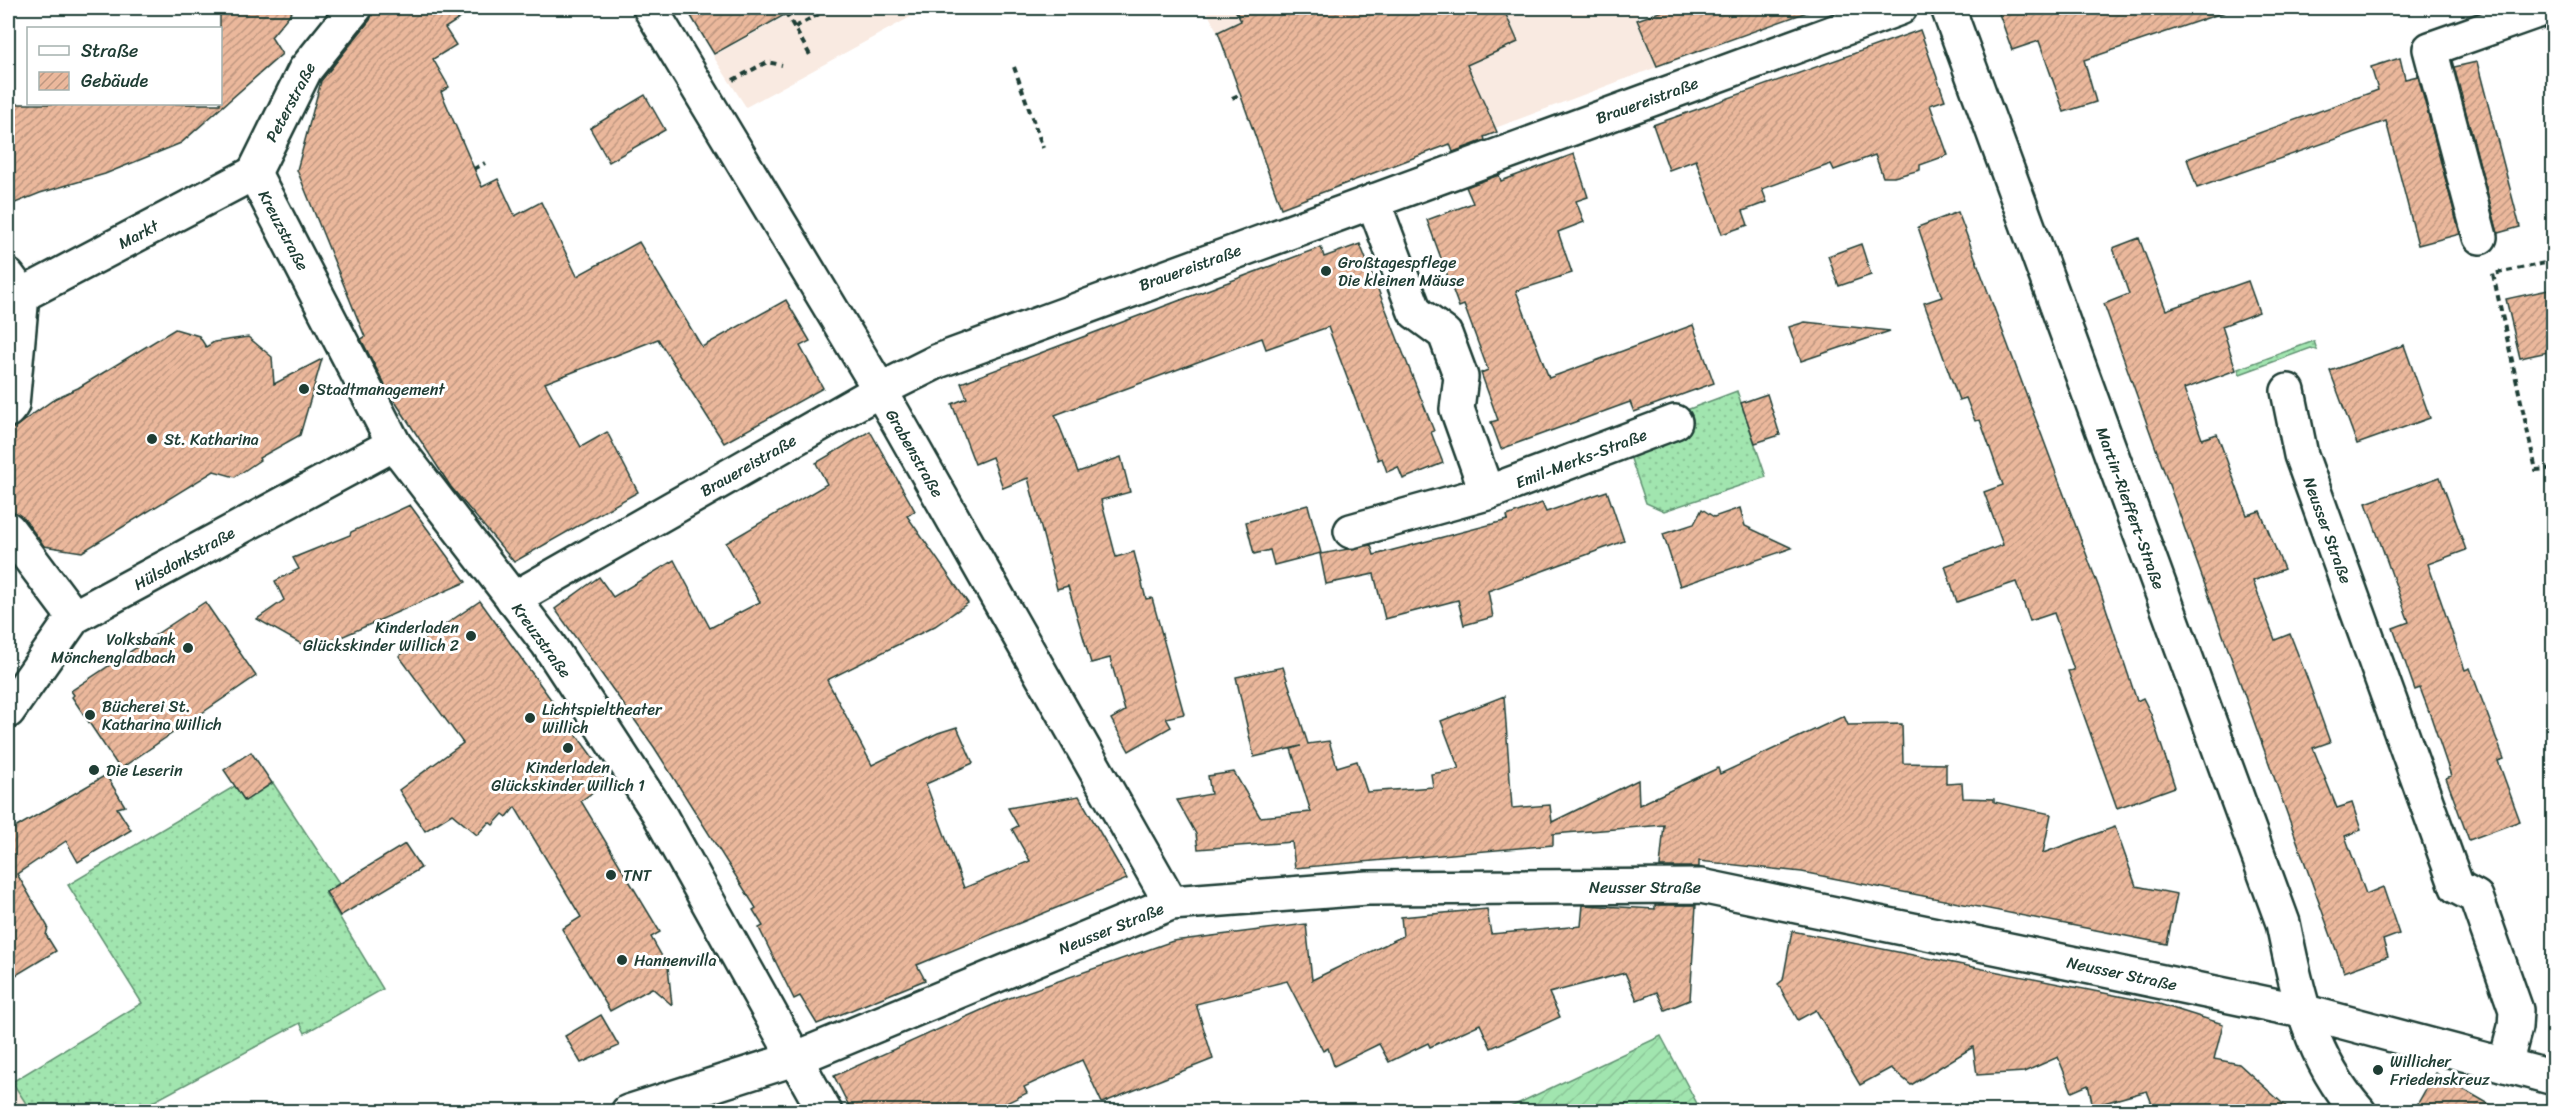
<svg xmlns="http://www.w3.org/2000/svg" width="2561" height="1119" font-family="Sriracha,sans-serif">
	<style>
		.built { fill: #f9eae1 }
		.grass { fill: url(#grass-dots); stroke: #609172; stroke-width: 1.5 }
		.garden { fill: url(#garden-furrows); stroke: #609172; stroke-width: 1.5 }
		.building { fill: url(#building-hatch); stroke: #1f3d34; stroke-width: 1.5 }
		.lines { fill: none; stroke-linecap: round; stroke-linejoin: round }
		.minor-casing { stroke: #1f3d34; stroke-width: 38 }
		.path { stroke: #1f3d34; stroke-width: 4; stroke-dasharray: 6 4.5; stroke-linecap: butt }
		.minor { stroke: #fff; stroke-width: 33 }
		.poi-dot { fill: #1f3d34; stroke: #fff; stroke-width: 2 }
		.labels { text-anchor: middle; stroke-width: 6; stroke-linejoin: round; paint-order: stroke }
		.street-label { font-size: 16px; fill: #1f3d34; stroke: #fff }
		.poi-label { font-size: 16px; fill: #1f3d34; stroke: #fff; text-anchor: start }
	</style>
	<defs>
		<pattern id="grass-dots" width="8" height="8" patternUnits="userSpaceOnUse" patternTransform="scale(1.5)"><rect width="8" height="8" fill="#a1e5af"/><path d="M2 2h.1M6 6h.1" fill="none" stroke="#8ac597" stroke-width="1.8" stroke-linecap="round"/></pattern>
		<pattern id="garden-furrows" width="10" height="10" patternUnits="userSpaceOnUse" patternTransform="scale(1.5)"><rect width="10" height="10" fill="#a1e5af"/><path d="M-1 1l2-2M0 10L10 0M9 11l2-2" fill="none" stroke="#8ac597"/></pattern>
		<pattern id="building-hatch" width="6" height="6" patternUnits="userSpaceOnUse" patternTransform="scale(1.5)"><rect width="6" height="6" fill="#ebb89c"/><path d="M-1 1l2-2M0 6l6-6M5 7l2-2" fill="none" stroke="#be9780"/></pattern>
	</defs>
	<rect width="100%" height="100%" fill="#fff"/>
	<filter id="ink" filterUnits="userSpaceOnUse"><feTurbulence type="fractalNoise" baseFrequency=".0167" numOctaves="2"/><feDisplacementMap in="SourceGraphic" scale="12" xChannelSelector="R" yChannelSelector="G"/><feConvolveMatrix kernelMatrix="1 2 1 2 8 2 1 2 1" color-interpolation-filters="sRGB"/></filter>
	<g filter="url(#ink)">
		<g class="built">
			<path d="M800,8H927L746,107L713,56Z"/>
			<path d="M1205,8H1634L1639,18L1636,20L1657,67L1281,209L1217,31Z"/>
			<path d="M8,1075L12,1082L31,1111H8Z"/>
		</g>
		<g class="grass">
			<path d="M2314,341L2317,350L2311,348L2240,374L2238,369Z"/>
			<path d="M1737,391L1766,477L1664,511L1646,503L1630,456L1676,414Z"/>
			<path d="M273,783L339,883L325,893L383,989L305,1033L300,1023L136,1111H31L12,1082L142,1003L68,885L235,786L245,801Z"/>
		</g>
		<path class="garden" d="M1661,1036L1701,1111H1502Z"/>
		<g class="building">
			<path d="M220,8H295L271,37L282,54L181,143L105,174L40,193L8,206V104H220Z"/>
			<path d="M375,8H476L445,28L456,45L433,59L449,87L441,92L482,187L498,179L515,216L541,202L577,276L639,242L702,347L786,300L810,341L800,346L823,388L724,443L658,339L545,383L581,447L607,432L638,492L514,562L451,487L388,391L361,339L365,337L297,170L321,81L370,20Z"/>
			<path d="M686,8H797L714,54Z"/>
			<path d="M1234,8H1503L1518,42L1467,65L1497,132L1484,137L1485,140L1453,152L1450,144L1281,208L1218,32L1241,21Z"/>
			<path d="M1671,8H1810V11L1657,66L1637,20Z"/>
			<path d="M1997,8H2224L2225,12L2084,60L2096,102L2064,112L2039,41L2012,50Z"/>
			<path d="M1920,30L1945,100L1930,105L1948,155L1920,165V170L1894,177H1883L1875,155L1834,170L1831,164L1762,189L1767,202L1743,211L1748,225L1722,234L1696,160L1669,170L1653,125Z"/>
			<path d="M2400,58L2405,79L2418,76L2460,234L2418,245L2386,121L2197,188L2187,159L2378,90L2371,67Z"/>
			<path d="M2477,62L2520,227L2498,233L2454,67Z"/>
			<path d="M645,95L665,130L609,162L590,128Z"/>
			<path d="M1574,154L1588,197L1576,201L1584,222L1558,232L1572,273L1516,291L1549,378L1693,325L1714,383L1634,412L1630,402L1501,449L1491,422L1498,420L1481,373L1488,370L1464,305L1459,307L1427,220L1473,203L1466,187L1499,175L1501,181Z"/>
			<path d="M1958,212L2102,596L2137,701L2143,698L2151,714L2175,787L2117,808L2068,671L2074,670L2054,613L2030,621L2016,582L1957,602L1945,566L2003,545L1984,492L2003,485L1980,420L1975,421L1966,398L1959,400L1924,303L1942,297L1918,227Z"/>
			<path d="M2139,238L2166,310L2248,281L2259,312L2222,326L2236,370L2184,389L2202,439L2217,434L2247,515L2260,511L2284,569L2253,581L2275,640L2290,634L2306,675L2330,742L2313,748L2337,808L2352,803L2361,830L2345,836L2366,894L2383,887L2399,934L2383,940L2388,956L2344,972L2104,304L2129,294L2113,248Z"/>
			<path d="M1360,244L1434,431L1431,432L1443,463L1403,479L1398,467L1387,472L1382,458L1378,460L1328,327L1266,349L1262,338L1055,415L1078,472L1121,457L1130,492L1101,500L1116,557L1134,552L1146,599L1152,598L1184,714L1166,718L1171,727L1129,751L1111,719L1125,711L1110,658L1091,663L1068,586L1057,589L1028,478L1003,488L992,457L975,464L952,404L967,398L961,383L1321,247L1324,257Z"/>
			<path d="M1861,244L1871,275L1839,286L1828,256Z"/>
			<path d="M2553,289V351L2520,358L2506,299Z"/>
			<path d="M1805,322L1890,331L1801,361L1789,327Z"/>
			<path d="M175,329L199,336L206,347L214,342L248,337L272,357L274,384L322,359L300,435L259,458L260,460L235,477L214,471L82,552L44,546L23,517L8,511V497L14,494L8,480V432L56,398L78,388Z"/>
			<path d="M2404,345L2430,418L2357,444L2330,371Z"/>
			<path d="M1767,394L1780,435L1755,443L1741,403Z"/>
			<path d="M870,431L915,511L907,516L968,603L935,626L827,680L872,765L938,733L957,727L973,763L926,784L964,888L1030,861L1012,829L1018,826L1008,808L1079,796L1127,879L917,965L925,980L817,1024L800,996L794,999L759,928L763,926L753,910L756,908L654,747L555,609L599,577L613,597L674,560L710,628L760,602L726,543L827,484L816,463Z"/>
			<path d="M2440,477L2466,550L2428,564L2465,670L2470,668L2504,759L2498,761L2520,821L2469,840L2446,778L2451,776L2431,717L2420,688L2415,690L2393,628L2409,622L2366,503Z"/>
			<path d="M1607,491L1624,541L1488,591L1493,617L1464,625L1458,600L1385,619L1374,574L1326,584L1320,554L1371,545L1374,555L1508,520L1507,516L1542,503L1546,512Z"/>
			<path d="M410,505L466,582L312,650L257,619L284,600L275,581L299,569L293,558L350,535L351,532Z"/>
			<path d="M1308,505L1321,553L1274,565L1270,550L1254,554L1246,522Z"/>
			<path d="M1740,508L1745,526L1792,548L1680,586L1663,534L1694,524L1702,509L1714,517Z"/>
			<path d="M480,601L604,773V784L581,801L660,932L651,937L668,967L672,1005L652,988L610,1011L562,929L581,917L515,807L507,817L503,814L493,825L489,822L477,835L452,814L425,831L399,790L463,743L399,656Z"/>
			<path d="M205,602L256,676L120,769L72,697L74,695L71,691Z"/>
			<path d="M1283,667L1308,744L1329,741L1337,767L1357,761L1367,792L1433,787L1431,774L1459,769L1441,721L1504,696L1512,808L1550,805L1552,822L1638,780L1639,805L1718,768L1720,774L1844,716L1848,725L1902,724L1903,763L1946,764V784L1962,783L1963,798L1994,799V802L2051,814L2043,853L2115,827L2136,886L2177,894L2167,944L1802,872L1699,861V867H1660L1664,825L1553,834V845L1295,868L1292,842L1198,849L1196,834L1177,800L1211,794L1208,776L1234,772L1260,817L1311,812L1291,749L1301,746L1254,757L1236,677Z"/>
			<path d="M251,752L272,783L245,801L224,770Z"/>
			<path d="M106,775L125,806L117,808L131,830L78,862L66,841L17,874L48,927L46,935L56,951L8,980V832Z"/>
			<path d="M405,844L421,868L340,916L326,892Z"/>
			<path d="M1583,905L1655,909V905H1696L1690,1000L1665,1010L1657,992L1637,1000L1625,973L1549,993L1560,1017L1491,1048L1480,1024L1430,1047L1428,1043L1389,1062L1379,1044L1334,1066L1328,1048L1323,1051L1287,981L1196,1004L1213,1059L1102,1103L1082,1060L1024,1087L1027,1093L988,1112H852L834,1076L1004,1000L1173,941L1306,924L1312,980L1403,936L1401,917L1487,909L1491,934L1581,926Z"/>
			<path d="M1792,931L2159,1004L2223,1024L2214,1059L2239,1064L2292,1112H2155L2147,1091L2093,1106L2088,1085L2072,1092L2058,1057L2024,1072L1977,1075L1973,1047L1911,1085L1891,1068L1860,1085L1816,1010L1798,1020L1778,984L1783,980Z"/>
			<path d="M601,1015L619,1046L581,1063L565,1036Z"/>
			<path d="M2435,1073L2503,1112H2413Z"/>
		</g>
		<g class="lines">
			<defs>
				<g id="minor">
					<path d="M650,8L880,390L1171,903"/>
					<path d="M1948,8L2283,923C2297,991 2310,1058 2359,1112"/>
					<path d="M254,173L394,444L548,644L658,812L825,1112"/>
					<path d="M254,173L305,70L355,8"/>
					<path d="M1373,201L1415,312L1445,334L1461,377L1457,409L1487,493L1675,422"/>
					<path d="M2480,237L2430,49L2546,8"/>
					<path d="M8,276L22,295L254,173"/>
					<path d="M2288,391L2301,455L2457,887L2476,897L2516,1010L2515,1027L2505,1065"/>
					<path d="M8,410L12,405L22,295"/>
					<path d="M8,529L74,617"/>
					<path d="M1351,531L1487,493"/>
					<path d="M513,599L880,390L938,361L1900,8"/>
					<path d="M8,711L74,617L394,444"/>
					<path d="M628,1112L797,1058L1171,903L1367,888L1701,886L2302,1011L2554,1078"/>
				</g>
			</defs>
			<use href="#minor" class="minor-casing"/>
			<g class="path">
				<path d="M786,13L810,55"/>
				<path d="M795,27L830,8"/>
				<path d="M1014,67L1043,148"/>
				<path d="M733,80L767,62L782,65"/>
				<path d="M1232,98L1241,94"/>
				<path d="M474,169L485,163"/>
				<path d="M2554,261L2493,274L2536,470L2554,468"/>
				<path d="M2553,654H2554"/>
			</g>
			<use href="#minor" class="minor"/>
		</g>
	</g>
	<g class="poi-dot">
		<circle cx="1326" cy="271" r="6"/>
		<circle cx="304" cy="389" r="6"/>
		<circle cx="152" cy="439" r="6"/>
		<circle cx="471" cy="636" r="6"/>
		<circle cx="188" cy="648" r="6"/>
		<circle cx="90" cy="715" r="6"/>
		<circle cx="530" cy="718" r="6"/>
		<circle cx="568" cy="748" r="6"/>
		<circle cx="94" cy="770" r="6"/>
		<circle cx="611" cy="875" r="6"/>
		<circle cx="622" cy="960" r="6"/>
		<circle cx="2378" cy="1070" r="6"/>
	</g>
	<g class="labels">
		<g class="street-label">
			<text transform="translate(1647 100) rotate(-20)" y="6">Brauereistraße</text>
			<text transform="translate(290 102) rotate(-62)" y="6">Peterstraße</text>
			<text transform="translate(284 230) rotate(62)" y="6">Kreuzstraße</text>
			<text transform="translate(138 234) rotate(-28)" y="6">Markt</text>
			<text transform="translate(1190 267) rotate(-20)" y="6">Brauereistraße</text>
			<text transform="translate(915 453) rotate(60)" y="6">Grabenstraße</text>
			<text transform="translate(1581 458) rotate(-21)" y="6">Emil-Merks-Straße</text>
			<text transform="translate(748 465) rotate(-30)" y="6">Brauereistraße</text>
			<text transform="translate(2131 508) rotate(70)" y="6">Martin-Rieffert-Straße</text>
			<text transform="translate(2328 530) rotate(70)" y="6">Neusser Straße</text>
			<text transform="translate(184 558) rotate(-29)" y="6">Hülsdonkstraße</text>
			<text transform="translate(542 640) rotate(54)" y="6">Kreuzstraße</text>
			<text x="1645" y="893">Neusser Straße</text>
			<text transform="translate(1111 928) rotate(-22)" y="6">Neusser Straße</text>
			<text transform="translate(2122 973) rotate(12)" y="6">Neusser Straße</text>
		</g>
		<g class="poi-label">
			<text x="1338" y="268">Großtagespflege<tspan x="1338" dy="18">Die kleinen Mäuse</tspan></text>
			<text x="316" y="395">Stadtmanagement</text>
			<text x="164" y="445">St. Katharina</text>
			<text x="459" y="633" text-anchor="end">Kinderladen<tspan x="459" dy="18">Glückskinder Willich 2</tspan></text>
			<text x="176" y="645" text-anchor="end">Volksbank<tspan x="176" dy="18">Mönchengladbach</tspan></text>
			<text x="102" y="712">Bücherei St.<tspan x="102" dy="18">Katharina Willich</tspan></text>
			<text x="542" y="715">Lichtspieltheater<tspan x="542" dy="18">Willich</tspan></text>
			<text x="568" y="773" text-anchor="middle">Kinderladen<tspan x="568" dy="18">Glückskinder Willich 1</tspan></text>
			<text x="106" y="776">Die Leserin</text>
			<text x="623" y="881">TNT</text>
			<text x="634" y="966">Hannenvilla</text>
			<text x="2390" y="1067">Willicher<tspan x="2390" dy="18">Friedenskreuz</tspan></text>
		</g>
	</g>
	<rect width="2561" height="1119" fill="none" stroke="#fff" stroke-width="30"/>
	<rect x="15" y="15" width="2531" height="1089" fill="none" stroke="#1f3d34" stroke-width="2" filter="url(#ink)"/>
	<rect x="27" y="27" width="195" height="78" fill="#ffffff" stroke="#a5b1ae" stroke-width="1.5"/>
	<rect x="39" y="46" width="30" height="9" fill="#ffffff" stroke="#a5b1ae" stroke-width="1.5"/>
	<text x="81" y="57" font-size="18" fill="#1f3d34">Straße</text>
	<rect x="39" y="72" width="30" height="18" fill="url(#building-hatch)" stroke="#a5b1ae" stroke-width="1.5"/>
	<text x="81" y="87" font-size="18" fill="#1f3d34">Gebäude</text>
</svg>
